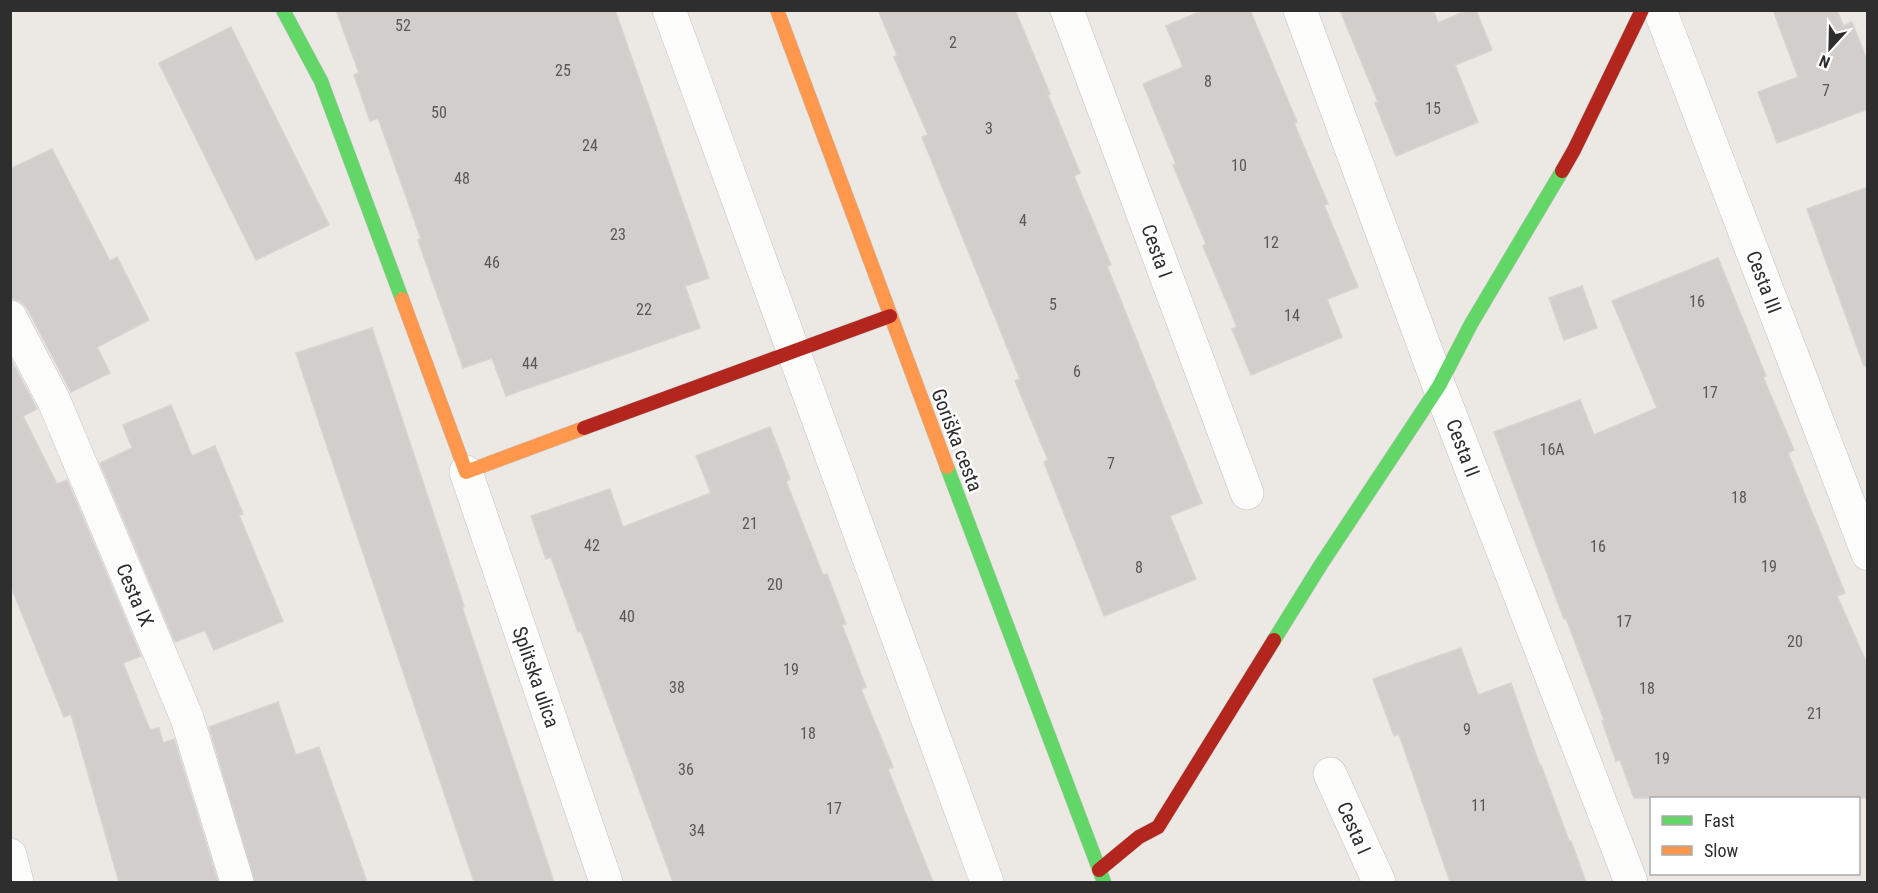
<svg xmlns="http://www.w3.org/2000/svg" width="1878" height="893" font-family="'Roboto Condensed',sans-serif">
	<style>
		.building { fill: #d1cecb; stroke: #d7d4d0; stroke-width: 1.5 }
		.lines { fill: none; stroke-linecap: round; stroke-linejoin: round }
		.street-casing { stroke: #c5c4c5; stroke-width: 34 }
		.fast-casing { stroke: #c5c4c5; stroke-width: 15 }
		.slow-casing { stroke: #c5c4c5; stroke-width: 15 }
		.jam-casing { stroke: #c5c4c5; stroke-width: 15 }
		.street { stroke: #fcfcfb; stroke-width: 33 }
		.fast { stroke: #63d668; stroke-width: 14 }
		.slow { stroke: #ff974d; stroke-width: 14 }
		.jam { stroke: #b3261e; stroke-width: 14 }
		.labels { text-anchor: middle; stroke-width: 5; stroke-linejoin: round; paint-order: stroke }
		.number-label { font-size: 16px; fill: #585857 }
		.street-label { font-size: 20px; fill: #2e2e2e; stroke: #fff }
	</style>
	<rect width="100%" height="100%" fill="#ece8e4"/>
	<g class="building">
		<path d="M336,10H615L709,278L685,286L700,328L506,396L492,358L463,368L418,240L421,239L378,118L370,121L354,75L359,73Z"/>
		<path d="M878,10H1015L1050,94L1048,95L1080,173L1074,176L1111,265L1107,266L1202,503L1170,516L1196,579L1104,616L1044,462L1048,460L1015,381L1020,379L922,137L928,135L894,57L897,55Z"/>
		<path d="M1204,10H1250L1297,122L1294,123L1328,204L1324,205L1358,287L1327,299L1342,337L1251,375L1232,329L1237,327L1203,246L1206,244L1173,165L1176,164L1143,84L1183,67L1166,26Z"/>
		<path d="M1340,10H1433L1438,23L1468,10H1476L1492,50L1455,65L1478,122L1396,156L1375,103L1378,102Z"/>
		<path d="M1773,10H1837L1843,26L1852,22L1868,63V109L1777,143L1758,92L1798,77Z"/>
		<path d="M231,27L329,225L256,260L159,63Z"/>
		<path d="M52,149L110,261L117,257L149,320L97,347L110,373L71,392L27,308L20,301L10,298V169Z"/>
		<path d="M1868,187V365L1864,366L1807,209Z"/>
		<path d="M1718,258L1766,376L1763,377L1794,450L1788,453L1845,593L1837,596L1868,666V798H1634L1620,760L1616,761L1602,721L1604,720L1566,618L1564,619L1494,432L1580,400L1594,435L1657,408L1612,301Z"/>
		<path d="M1582,286L1597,328L1564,340L1549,298Z"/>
		<path d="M372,328L464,606L462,607L554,882H474L321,428L296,353Z"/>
		<path d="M10,358L37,409L23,416L57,484L67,480L141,656L123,663L150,730L159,728L163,743L174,739L218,882H119L71,714L64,717L10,584Z"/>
		<path d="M171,405L192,456L215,446L243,514L239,515L283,621L214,650L205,630L175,642L100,463L132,448L123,425Z"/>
		<path d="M770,427L790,479L786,481L823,575L827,574L846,624L842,625L866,687L861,689L893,767L888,769L933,882H673L581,631L578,632L551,557L546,559L531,516L610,489L623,527L711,493L696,456Z"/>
		<path d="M1461,648L1478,695L1511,683L1540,766L1541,765L1569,841H1571L1586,882H1450L1399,734L1394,736L1373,679Z"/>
		<path d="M278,702L296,755L319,747L367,882H255L209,727Z"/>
	</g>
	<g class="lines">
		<defs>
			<g id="street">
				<path d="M669,10L987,882"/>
				<path d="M1067,10L1247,493"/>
				<path d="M1300,10L1439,386L1631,882"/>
				<path d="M1660,10L1868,554"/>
				<path d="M10,317L54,401L187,718L237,882"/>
				<path d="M466,472L606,882"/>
				<path d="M1330,774L1379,882"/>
				<path d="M10,855L17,882"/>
			</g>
			<g id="fast">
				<path d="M283,10L321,81L402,299"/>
				<path d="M947,467L1104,882"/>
				<path d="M1274,640L1320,566L1439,386L1471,324L1562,171"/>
			</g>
			<g id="slow">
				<path d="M777,10L947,467"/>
				<path d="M402,299L466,472L584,428"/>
			</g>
			<g id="jam">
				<path d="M1562,171L1574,150L1642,10"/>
				<path d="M584,428L890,316"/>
				<path d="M1099,870L1139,837L1158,827L1274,640"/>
			</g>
		</defs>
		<use href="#street" class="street-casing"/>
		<use href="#fast" class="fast-casing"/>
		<use href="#slow" class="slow-casing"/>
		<use href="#jam" class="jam-casing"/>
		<use href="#street" class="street"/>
		<use href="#fast" class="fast"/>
		<use href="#slow" class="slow"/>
		<use href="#jam" class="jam"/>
	</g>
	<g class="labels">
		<g class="number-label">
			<text x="403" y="31">52</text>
			<text x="953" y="48">2</text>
			<text x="563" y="76">25</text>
			<text x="1208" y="87">8</text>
			<text x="1826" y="96">7</text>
			<text x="1433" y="114">15</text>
			<text x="439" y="118">50</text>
			<text x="989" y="134">3</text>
			<text x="590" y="151">24</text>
			<text x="1239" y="171">10</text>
			<text x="462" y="184">48</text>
			<text x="1023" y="226">4</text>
			<text x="618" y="240">23</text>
			<text x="1271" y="248">12</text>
			<text x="492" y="268">46</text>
			<text x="1697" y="307">16</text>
			<text x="1053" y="310">5</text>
			<text x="644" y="315">22</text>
			<text x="1292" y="321">14</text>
			<text x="530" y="369">44</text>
			<text x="1077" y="377">6</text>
			<text x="1710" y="398">17</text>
			<text x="1552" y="455">16A</text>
			<text x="1111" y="469">7</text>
			<text x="1739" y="503">18</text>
			<text x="750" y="529">21</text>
			<text x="592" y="551">42</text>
			<text x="1598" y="552">16</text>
			<text x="1769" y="572">19</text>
			<text x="1139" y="573">8</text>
			<text x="775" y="590">20</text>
			<text x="627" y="622">40</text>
			<text x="1624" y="627">17</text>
			<text x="1795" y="647">20</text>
			<text x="791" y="675">19</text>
			<text x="677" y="693">38</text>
			<text x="1647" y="694">18</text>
			<text x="1815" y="719">21</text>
			<text x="1467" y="735">9</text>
			<text x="808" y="739">18</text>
			<text x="1662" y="764">19</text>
			<text x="686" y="775">36</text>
			<text x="1479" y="811">11</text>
			<text x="834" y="814">17</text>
			<text x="697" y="836">34</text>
		</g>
		<g class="street-label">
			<text transform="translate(1157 251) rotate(70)" y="7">Cesta I</text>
			<text transform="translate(1764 282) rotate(69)" y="7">Cesta III</text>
			<text transform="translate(957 440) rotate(69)" y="7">Goriška cesta</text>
			<text transform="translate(1463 448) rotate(69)" y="7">Cesta II</text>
			<text transform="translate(135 595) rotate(67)" y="7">Cesta IX</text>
			<text transform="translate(536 677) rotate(71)" y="7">Splitska ulica</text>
			<text transform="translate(1354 828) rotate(66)" y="7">Cesta I</text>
		</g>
	</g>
	<rect width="1878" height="893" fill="none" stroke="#2e2e2e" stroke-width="24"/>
	<rect x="1650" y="797" width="210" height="78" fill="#ffffff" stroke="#ababab" stroke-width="1.5"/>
	<rect x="1662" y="816" width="30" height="9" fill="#63d668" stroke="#ababab" stroke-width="1.5"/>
	<text x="1704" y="827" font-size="18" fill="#2e2e2e">Fast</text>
	<rect x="1662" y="846" width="30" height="9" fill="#ff974d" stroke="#ababab" stroke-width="1.5"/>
	<text x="1704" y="857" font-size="18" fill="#2e2e2e">Slow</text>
	<g transform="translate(1830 48) rotate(202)" stroke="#ffffff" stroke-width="4.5" paint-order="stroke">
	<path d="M0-4.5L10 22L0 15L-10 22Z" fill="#2e2e2e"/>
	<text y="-9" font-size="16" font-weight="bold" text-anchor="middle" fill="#2e2e2e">N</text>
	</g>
</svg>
